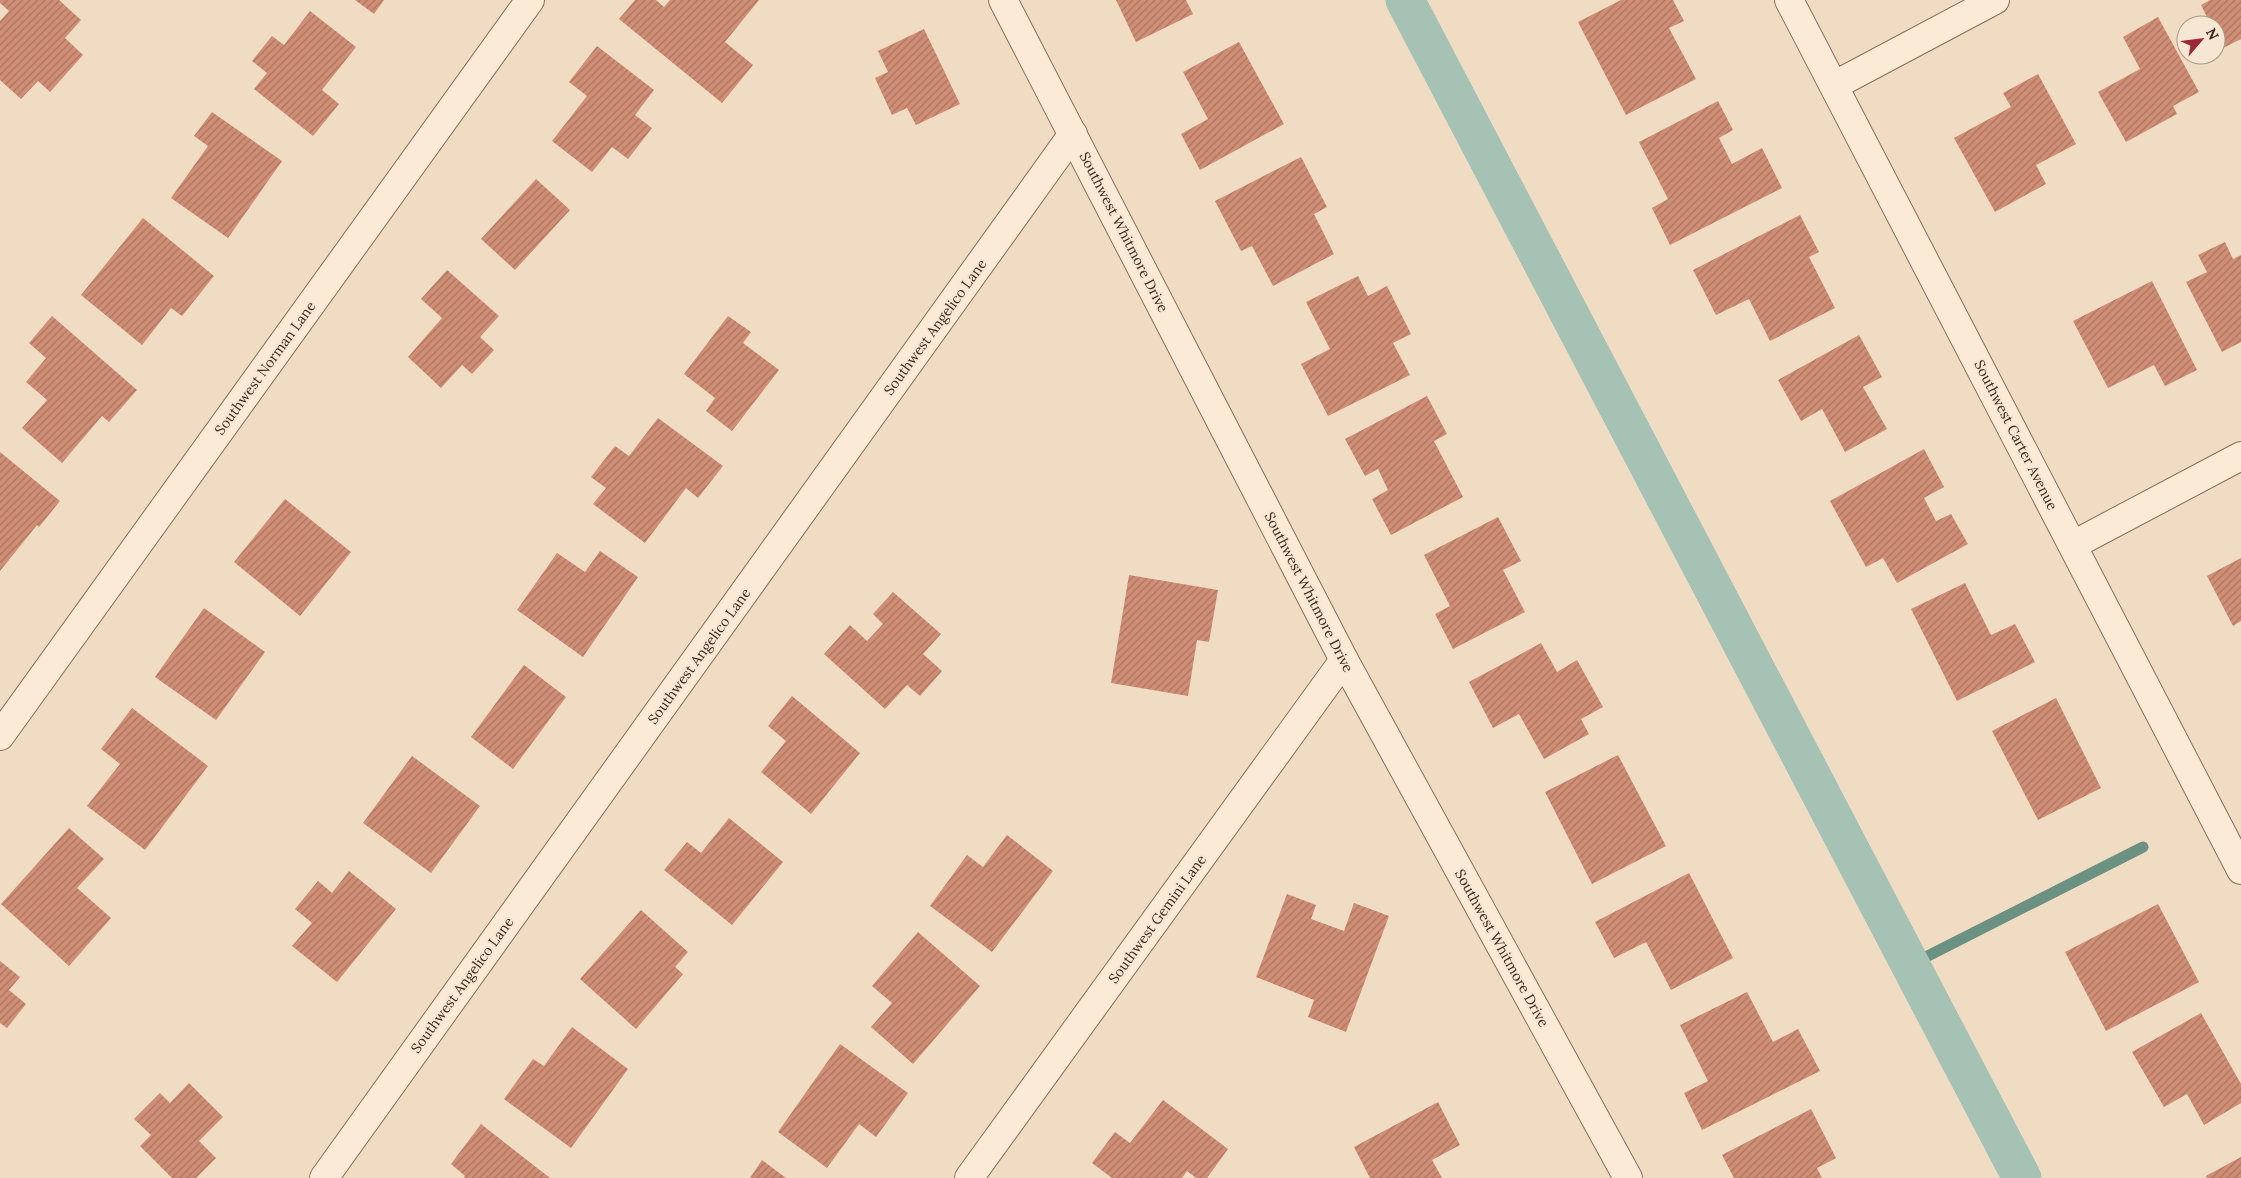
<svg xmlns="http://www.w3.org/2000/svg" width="2241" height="1178" font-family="Lora,serif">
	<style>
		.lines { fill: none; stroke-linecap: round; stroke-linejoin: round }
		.stream { stroke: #6b9182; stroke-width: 11 }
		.canal { stroke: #a5c2b5; stroke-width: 39 }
		.building { fill: url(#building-hatch) }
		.minor-casing { stroke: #8b6c58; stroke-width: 30 }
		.minor { stroke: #faead6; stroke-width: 28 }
		.labels { text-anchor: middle; stroke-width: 4; stroke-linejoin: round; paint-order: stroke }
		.street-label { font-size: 14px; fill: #3a271d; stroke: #f7e7d2 }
	</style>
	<defs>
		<pattern id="building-hatch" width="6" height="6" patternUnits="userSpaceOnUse" patternTransform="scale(1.25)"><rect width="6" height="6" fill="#d08e76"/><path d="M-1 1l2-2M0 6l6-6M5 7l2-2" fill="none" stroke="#aa7460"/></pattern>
	</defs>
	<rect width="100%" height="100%" fill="#f0dcc2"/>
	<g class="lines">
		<path class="stream" d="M1910,965L2143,847"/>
		<path class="canal" d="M1405,0L2022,1178"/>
	</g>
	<g class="building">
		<path d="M0,0H59L81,20L65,38L83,55L50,92L38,81L21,99L0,80V21L9,11L0,3Z"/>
		<path d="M355,0H384L374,14Z"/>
		<path d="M635,0H656L664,7L670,0H759L725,42L753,65L722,103L619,19Z"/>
		<path d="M1116,0H1186L1193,14L1136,42Z"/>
		<path d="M1621,0H1673L1684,21L1669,28L1696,79L1626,115L1578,22Z"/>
		<path d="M2210,0H2241V39L2223,48L2216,34V25H2211L2201,5Z"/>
		<path d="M310,11L356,47L322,90L339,104L313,136L254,89L267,73L252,61L272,36L284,45Z"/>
		<path d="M2158,17L2199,92L2173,106L2177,114L2126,142L2098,92L2140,69L2123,37Z"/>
		<path d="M924,29L960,104L916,125L907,108L892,115L875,78L888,72L878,51Z"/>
		<path d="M1239,42L1284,124L1200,170L1181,134L1208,119L1183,72Z"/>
		<path d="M597,46L654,90L635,115L652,128L628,159L612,147L592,172L552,141L587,96L569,82Z"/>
		<path d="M2038,74L2076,144L2036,165L2046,184L1995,212L1954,138L2011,107L2003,93Z"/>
		<path d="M1718,101L1733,130L1719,138L1732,164L1762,148L1782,188L1670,245L1652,208L1668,199L1639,142Z"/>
		<path d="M212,112L282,161L228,238L171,198L208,146L194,136Z"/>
		<path d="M1301,157L1327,207L1314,214L1334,254L1273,286L1252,246L1241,251L1215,201Z"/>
		<path d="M536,179L570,210L515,270L481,239Z"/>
		<path d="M1800,215L1819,252L1809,257L1835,308L1770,341L1749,299L1716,315L1693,270Z"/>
		<path d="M143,218L214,276L182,316L171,308L142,345L81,295Z"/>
		<path d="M2225,242L2233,259L2241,255V342L2222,352L2186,282L2207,272L2198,255Z"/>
		<path d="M447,270L499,316L480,337L494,350L472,374L462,365L441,388L408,357L442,318L421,299Z"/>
		<path d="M1358,276L1368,296L1387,286L1411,334L1393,343L1410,375L1328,416L1301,364L1330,349L1306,302Z"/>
		<path d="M2152,281L2197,370L2165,386L2154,365L2108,388L2073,321Z"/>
		<path d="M52,316L137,390L109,422L102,416L62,463L22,428L47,400L26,382L46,358L29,343Z"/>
		<path d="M728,316L751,332L743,343L779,370L732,431L706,411L715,398L684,374Z"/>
		<path d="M1859,335L1882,377L1863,387L1887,429L1845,452L1822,409L1801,421L1778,380Z"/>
		<path d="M1427,396L1447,434L1434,441L1463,497L1391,535L1372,499L1388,490L1378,469L1365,476L1345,439Z"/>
		<path d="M658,418L723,466L698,498L686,488L645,543L593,504L606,488L591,477L615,446L629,456Z"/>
		<path d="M1924,449L1944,487L1924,498L1936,521L1951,514L1968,544L1897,583L1883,558L1866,567L1830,501Z"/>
		<path d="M0,452L60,501L39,527L37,525L0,571Z"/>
		<path d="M285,499L351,552L300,616L234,562Z"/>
		<path d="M1498,517L1521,561L1503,570L1525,612L1453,649L1435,614L1450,606L1424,555Z"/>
		<path d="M600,551L638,577L583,657L517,610L557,553L585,572Z"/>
		<path d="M2241,558V621L2233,626L2207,576Z"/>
		<path d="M1129,575L1218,590L1209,642L1197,640L1188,696L1111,683Z"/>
		<path d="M1965,583L1991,635L2015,624L2035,662L1957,701L1911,609Z"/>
		<path d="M893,592L941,634L923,654L942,671L920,696L907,685L885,709L824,654L850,625L867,641L883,624L873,614Z"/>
		<path d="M204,608L265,652L216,720L155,677Z"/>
		<path d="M1541,643L1557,672L1577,660L1603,707L1581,719L1589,734L1544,759L1519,714L1493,728L1469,682Z"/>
		<path d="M524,665L566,697L513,769L471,737Z"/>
		<path d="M792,696L860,753L811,814L761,772L786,741L768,726Z"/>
		<path d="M2056,698L2101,788L2038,820L1992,731Z"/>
		<path d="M132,708L208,766L145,850L87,806L120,764L101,749Z"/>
		<path d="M1618,755L1666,846L1592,884L1545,792Z"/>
		<path d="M412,756L480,806L431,873L363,823Z"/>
		<path d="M729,818L783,862L732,925L664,870L687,842L701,853Z"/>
		<path d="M69,828L104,859L77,888L111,918L69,966L1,904Z"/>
		<path d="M1007,835L1053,871L992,952L930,906L967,855L983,867Z"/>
		<path d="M349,871L396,909L337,982L292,946L312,923L295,909L318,881L332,893Z"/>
		<path d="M1689,873L1733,958L1671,990L1646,942L1614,958L1595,922Z"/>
		<path d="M1287,894L1316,905L1311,919L1344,931L1354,903L1389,916L1346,1032L1308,1017L1314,1000L1256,977Z"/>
		<path d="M2158,904L2199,982L2106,1031L2065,952Z"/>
		<path d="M641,910L688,952L675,967L683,974L636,1029L580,979Z"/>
		<path d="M918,932L980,986L913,1064L871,1027L892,1003L872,986Z"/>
		<path d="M0,961L20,977L9,990L26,1004L7,1028L0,1023Z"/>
		<path d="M1747,992L1773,1042L1798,1029L1820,1071L1702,1130L1684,1093L1708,1081L1680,1025Z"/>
		<path d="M2201,1013L2241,1084V1103L2204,1125L2187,1094L2164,1107L2132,1052Z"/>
		<path d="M572,1027L628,1069L571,1148L504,1099L533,1059L544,1066Z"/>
		<path d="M840,1044L908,1093L876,1137L859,1124L827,1168L778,1132Z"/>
		<path d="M189,1083L223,1117L199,1141L216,1158L196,1178H172L140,1146L151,1135L134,1119L160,1093L170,1103Z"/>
		<path d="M1163,1100L1228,1149L1207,1178H1196L1187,1171L1182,1178H1112L1092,1163L1115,1132L1130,1143Z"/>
		<path d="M1438,1102L1460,1145L1432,1160L1442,1178H1370L1354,1147Z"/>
		<path d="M1811,1109L1836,1158L1817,1168L1822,1178H1734L1722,1155Z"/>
		<path d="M481,1124L550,1178H464L465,1176L451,1164Z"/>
		<path d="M2241,1157V1178H2207L2206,1176Z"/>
		<path d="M762,1160L786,1178H750Z"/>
	</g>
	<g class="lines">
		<defs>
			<g id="minor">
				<path d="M1003,0L1344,660L1628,1178"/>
				<path d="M1789,0L2241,870"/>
				<path d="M1835,85L1995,0"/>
				<path d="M2073,545L2241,456"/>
				<path d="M0,736L530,0"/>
				<path d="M324,1178L1073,134"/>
				<path d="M969,1178L1344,660"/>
			</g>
		</defs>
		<use href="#minor" class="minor-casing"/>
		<use href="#minor" class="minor"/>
	</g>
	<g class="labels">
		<g class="street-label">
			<text transform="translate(1124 232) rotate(63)" y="5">Southwest Whitmore Drive</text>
			<text transform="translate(935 327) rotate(-54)" y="5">Southwest Angelico Lane</text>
			<text transform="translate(265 368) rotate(-54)" y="5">Southwest Norman Lane</text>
			<text transform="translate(2016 435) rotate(63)" y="5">Southwest Carter Avenue</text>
			<text transform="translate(1309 592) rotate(63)" y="5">Southwest Whitmore Drive</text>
			<text transform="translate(699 656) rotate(-54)" y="5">Southwest Angelico Lane</text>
			<text transform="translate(1157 919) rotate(-54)" y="5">Southwest Gemini Lane</text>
			<text transform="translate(1502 948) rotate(61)" y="5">Southwest Whitmore Drive</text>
			<text transform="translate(462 985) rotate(-54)" y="5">Southwest Angelico Lane</text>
		</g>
	</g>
	<g transform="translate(2201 40) rotate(62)"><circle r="24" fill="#f7e7d2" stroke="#ab9a8a"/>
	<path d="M0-4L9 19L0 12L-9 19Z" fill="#9d2638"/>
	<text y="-8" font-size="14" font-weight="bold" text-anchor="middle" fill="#3a271d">N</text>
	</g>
</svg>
